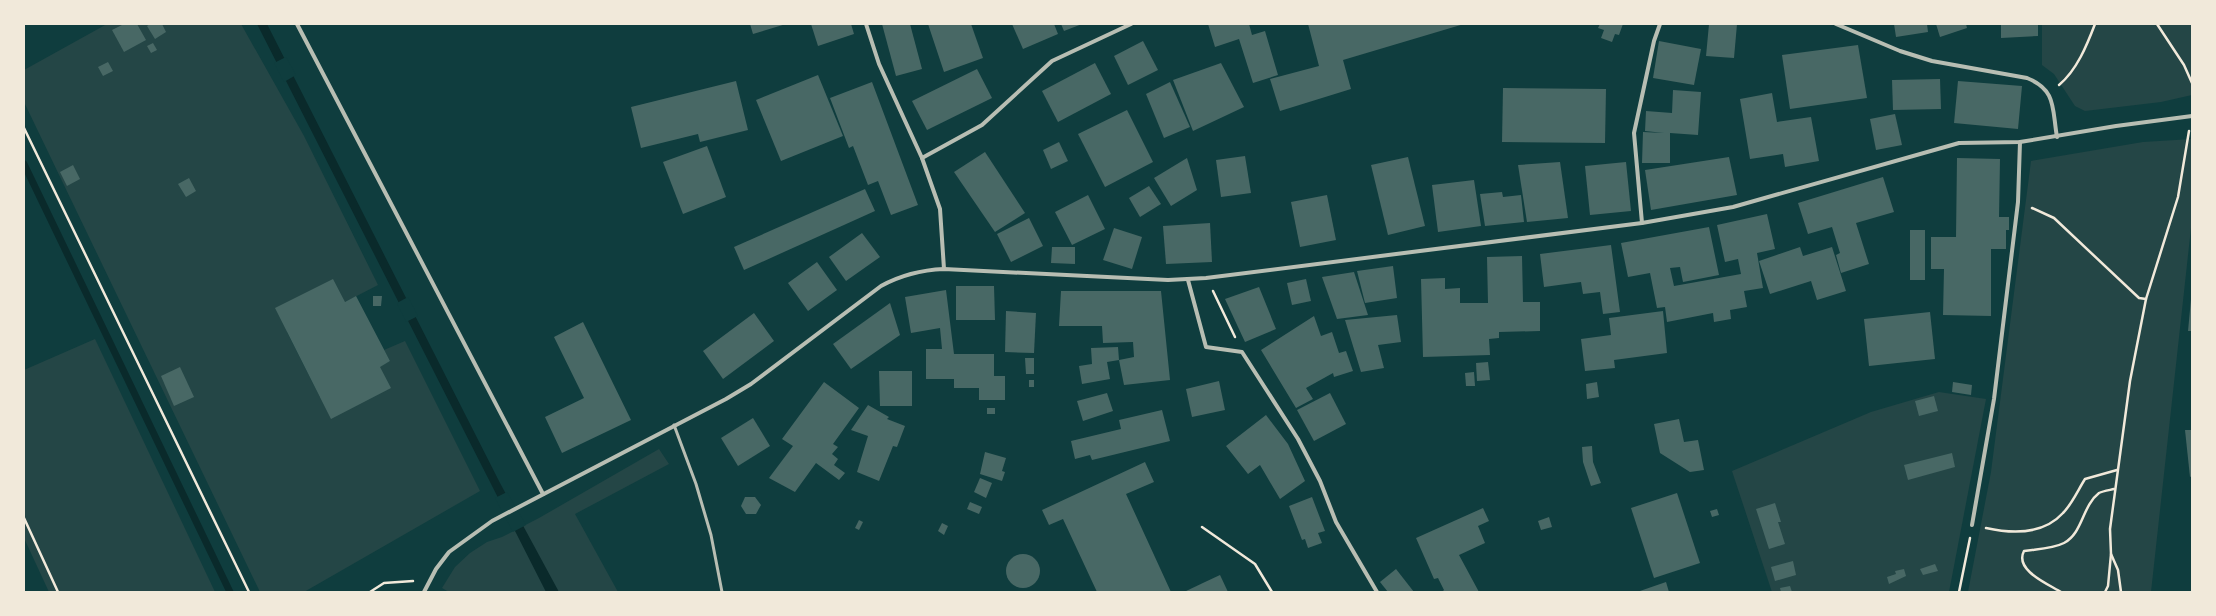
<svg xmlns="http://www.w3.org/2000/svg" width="2216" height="616" font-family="'DM Sans',sans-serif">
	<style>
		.green { fill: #244646 }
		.water { fill: #0a2a2b }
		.pier { fill: #0f3d3e }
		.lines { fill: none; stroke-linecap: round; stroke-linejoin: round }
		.stream { stroke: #0a2a2b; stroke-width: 7 }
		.building { fill: #486865 }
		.path { stroke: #f1e9da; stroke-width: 2.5 }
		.service { stroke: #b8beb3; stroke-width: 3 }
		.minor { stroke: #b8beb3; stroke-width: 4 }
	</style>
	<rect width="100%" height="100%" fill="#0f3d3e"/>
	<g class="green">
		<path d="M107,24H241L304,136L378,285L287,332L320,397L390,361L384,350L405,341L480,491L304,592H260L24,102V70Z"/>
		<path d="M2042,24H2192V95L2161,102L2085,111L2075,106L2054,74L2042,65Z"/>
		<path d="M2192,139V219L2151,592H1968L1991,472L2031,161L2143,142Z"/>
		<path d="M95,339L215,592H49L24,538V370Z"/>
		<path d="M1939,392L1986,399L1949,592H1772L1732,471L1871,412Z"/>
		<path d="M659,449L669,464L575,514L618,592H449L442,588L455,567L470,553L487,542L502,537L539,518Z"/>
	</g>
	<path class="water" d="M257,24H267L500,483L559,592H546Z"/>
	<g class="pier">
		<path d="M286,57L296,75L284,82L274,63Z"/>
		<path d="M408,297L418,316L406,322L397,303Z"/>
		<path d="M507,492L526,525L513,532L495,498Z"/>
	</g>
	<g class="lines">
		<path class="stream" d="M24,164L230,592"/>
	</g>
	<g class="building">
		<path d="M124,24H137L146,40L124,52L112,30Z"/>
		<path d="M150,24H162L166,32L155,39L147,26Z"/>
		<path d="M750,24H786L753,34Z"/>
		<path d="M811,24H851L854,34L818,46Z"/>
		<path d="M882,24H910L922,69L896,76Z"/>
		<path d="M928,24H971L983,58L944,72Z"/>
		<path d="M1012,24H1054L1058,34L1023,49Z"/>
		<path d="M1061,24H1082L1064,31Z"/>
		<path d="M1208,24H1249L1252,35L1265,31L1278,75L1253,83L1239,39L1215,47Z"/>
		<path d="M1308,24H1464L1343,60L1351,89L1280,111L1270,79L1319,66Z"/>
		<path d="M1600,24H1623L1619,35L1615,34L1612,42L1601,38L1604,30L1598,28Z"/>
		<path d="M1709,24H1737L1734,58L1706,56Z"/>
		<path d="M1894,24H1927L1928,32L1896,37Z"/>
		<path d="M1936,24H1966L1967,28L1940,37Z"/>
		<path d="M2001,24H2038V36L2001,38Z"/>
		<path d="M1143,41L1158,70L1128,85L1114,56Z"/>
		<path d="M1659,41L1701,49L1694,85L1653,78Z"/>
		<path d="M153,43L157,50L151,53L147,46Z"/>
		<path d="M1858,45L1867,98L1790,109L1782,55Z"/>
		<path d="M108,62L113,71L103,76L98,67Z"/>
		<path d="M1095,63L1111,94L1058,122L1042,91Z"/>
		<path d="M1221,63L1244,107L1193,131L1173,80Z"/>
		<path d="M977,69L992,98L927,130L912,101Z"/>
		<path d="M818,75L843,136L781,161L756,100Z"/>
		<path d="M1940,79L1941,109L1893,110L1892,80Z"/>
		<path d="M736,81L748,130L700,142L698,134L641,148L631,107Z"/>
		<path d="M1958,81L2022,86L2018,129L1954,123Z"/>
		<path d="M872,82L918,205L891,215L878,181L868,185L853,146L849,148L830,98Z"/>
		<path d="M1170,82L1190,127L1164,138L1146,94Z"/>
		<path d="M1503,88L1606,89L1605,143L1502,142Z"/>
		<path d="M1673,90L1701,92L1698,135L1670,133V163H1642L1643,132L1664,133L1645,131L1646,111L1672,113Z"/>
		<path d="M1772,93L1777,122L1811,117L1819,161L1785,167L1783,154L1750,159L1740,99Z"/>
		<path d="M1127,110L1153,162L1105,187L1078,134Z"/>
		<path d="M1895,114L1902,145L1876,150L1870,119Z"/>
		<path d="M1059,142L1068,161L1051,169L1043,150Z"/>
		<path d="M707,146L726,197L683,214L663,162Z"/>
		<path d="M985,152L1025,213L995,232L954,172Z"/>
		<path d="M1245,156L1251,193L1221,197L1216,160Z"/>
		<path d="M1408,157L1425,226L1388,235L1371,165Z"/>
		<path d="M1729,157L1737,195L1651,210L1645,170Z"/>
		<path d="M1187,158L1197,190L1171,206L1154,178Z"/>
		<path d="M1957,158L2000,159L1999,217H2009V230H2006V249H1991V316L1943,315L1944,269H1931V237H1956Z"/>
		<path d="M1560,162L1568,218L1527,222L1518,165Z"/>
		<path d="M1626,162L1631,211L1590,215L1585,166Z"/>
		<path d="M73,165L80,179L67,186L60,172Z"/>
		<path d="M1883,177L1894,212L1856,223L1869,264L1841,273L1836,255L1840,253L1832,227L1808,234L1798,203Z"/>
		<path d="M189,178L196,191L186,197L178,184Z"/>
		<path d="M1474,180L1481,226L1438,232L1432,185Z"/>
		<path d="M1149,186L1161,204L1140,217L1129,198Z"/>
		<path d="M865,189L875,211L744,270L734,247Z"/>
		<path d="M1502,192L1503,197L1521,195L1524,222L1485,226L1480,194Z"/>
		<path d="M1088,195L1105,229L1072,245L1055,212Z"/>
		<path d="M1327,195L1336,240L1300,247L1291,202Z"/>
		<path d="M1767,214L1775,249L1757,253L1763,288L1744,291L1747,307L1730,310L1731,319L1714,322L1713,313L1667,322L1665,307L1657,308L1650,273L1628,277L1621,243L1709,227L1719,275L1683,282L1680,267L1670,268L1674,286L1741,274L1738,259L1725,262L1717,225Z"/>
		<path d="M1029,218L1043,246L1011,262L997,234Z"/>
		<path d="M1210,223L1212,262L1166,264L1163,226Z"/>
		<path d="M1114,228L1142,237L1132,269L1103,260Z"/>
		<rect x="1910" y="230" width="15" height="50"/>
		<path d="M862,233L880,257L846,281L829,257Z"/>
		<path d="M1611,245L1620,312L1603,314L1600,292L1583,294L1581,282L1544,287L1540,254Z"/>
		<path d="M1052,247H1075V264L1051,263Z"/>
		<path d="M1800,247L1803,256L1832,247L1846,291L1817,300L1811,281L1770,294L1759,261Z"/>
		<path d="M1522,256L1523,302H1540V331L1499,332V338L1489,339L1490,355L1423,357L1421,279L1445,278V289L1460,288V303H1488L1487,257Z"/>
		<path d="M817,262L837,290L808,311L788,283Z"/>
		<path d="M1393,266L1397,298L1365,303L1357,271Z"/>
		<path d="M1354,272L1368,315L1337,319L1322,277Z"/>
		<path d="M333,279L345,302L356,296L390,361L380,367L391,388L331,419L275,308Z"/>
		<path d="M1306,279L1311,301L1292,305L1287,283Z"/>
		<path d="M956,286H994L995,320H956Z"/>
		<path d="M1259,287L1276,329L1245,342L1225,299Z"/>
		<path d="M946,290L954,354H994V376H1005V400H979V388H954V379H926V349H942L940,328L911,333L905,297Z"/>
		<path d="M1061,291H1161L1170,380L1124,385L1119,360L1134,357L1133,342L1103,343L1102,326H1059Z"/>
		<path d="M373,296H382L381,306H373Z"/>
		<path d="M2191,299L2192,331H2188Z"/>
		<path d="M890,303L900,335L851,369L833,344Z"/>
		<path d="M1006,311L1036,313L1034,353L1005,352Z"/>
		<path d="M1663,311L1667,353L1614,360L1615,368L1585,371L1581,339L1611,335L1609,318Z"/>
		<path d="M1930,312L1935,359L1869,366L1864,319Z"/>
		<path d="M754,313L774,341L723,379L703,351Z"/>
		<path d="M1397,315L1401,342L1378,345L1384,368L1361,372L1345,320Z"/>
		<path d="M1314,316L1321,336L1332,332L1339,353L1346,351L1353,371L1334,377L1333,373L1306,388L1313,399L1296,408L1261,350Z"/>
		<path d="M583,322L631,420L562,453L545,417L584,398L554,337Z"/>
		<path d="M1118,347L1119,360L1107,362L1110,379L1082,384L1079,366L1092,364L1091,348Z"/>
		<path d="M1025,358H1034V374H1026Z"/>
		<path d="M1488,362L1490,380L1477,381L1476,363Z"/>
		<path d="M180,367L194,397L174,406L161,376Z"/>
		<path d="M879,371H912V406H880Z"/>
		<path d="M1474,372L1475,386H1466L1465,373Z"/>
		<rect x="1029" y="380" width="5" height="7"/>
		<path d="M1219,381L1225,410L1192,417L1186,389Z"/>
		<path d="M824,382L859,408L833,444L838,447L832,454L838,459L834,465L845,473L839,480L816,463L795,492L769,478L793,446L782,439Z"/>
		<path d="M1597,382L1599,397L1587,399L1586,384Z"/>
		<path d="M1953,382L1972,385L1971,395L1952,392Z"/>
		<path d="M1107,393L1113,411L1083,421L1077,401Z"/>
		<path d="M1330,393L1346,424L1314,441L1297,410Z"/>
		<path d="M1934,396L1938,411L1919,416L1915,401Z"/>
		<path d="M868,405L889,417L887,419L905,426L897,447L893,446L879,481L857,472L868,436L851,430Z"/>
		<rect x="987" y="408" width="8" height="6"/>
		<path d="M1162,410L1170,441L1092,460L1090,455L1075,459L1071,441L1121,429L1119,420Z"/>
		<path d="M1266,415L1288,444L1305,481L1280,499L1260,465L1248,474L1226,446Z"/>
		<path d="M753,418L770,446L738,466L721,438Z"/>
		<path d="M1679,419L1684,442L1698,440L1704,470L1690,472L1660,453L1654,424Z"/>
		<path d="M2185,430H2192V476L2190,477Z"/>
		<path d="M1592,446L1593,462L1601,483L1591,486L1583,462L1582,447Z"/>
		<path d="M985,452L1006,458L1002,471L1005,472L1002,481L980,474Z"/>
		<path d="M1952,453L1955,467L1908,480L1904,465Z"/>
		<path d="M1145,462L1154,482L1126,494L1171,592H1097L1063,519L1049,525L1042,510Z"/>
		<path d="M980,478L992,483L986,498L974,492Z"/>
		<path d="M1677,493L1700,563L1654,578L1631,508Z"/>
		<path d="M745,497H755L761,505L756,514H746L741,506Z"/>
		<path d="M1312,497L1325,531L1318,533L1322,543L1308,548L1305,539L1302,540L1289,506Z"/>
		<path d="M970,502L982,507L979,514L967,509Z"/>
		<path d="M1775,503L1781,522H1778L1785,544L1769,549L1756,509Z"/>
		<path d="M1483,508L1489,521L1478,526L1485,543L1459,555L1479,592H1442L1444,590L1438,578L1434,579L1416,538Z"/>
		<path d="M1717,509L1719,515L1712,517L1710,511Z"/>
		<path d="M1549,517L1552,527L1541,530L1538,521Z"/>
		<path d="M859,520L863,522L859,530L855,528Z"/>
		<path d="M942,523L948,526L944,535L938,531Z"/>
		<circle cx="1023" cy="571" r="17"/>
		<path d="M1793,561L1796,575L1775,581L1771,567Z"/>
		<path d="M1935,564L1938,571L1923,575L1920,569Z"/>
		<path d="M1396,569L1414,592H1388L1380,582Z"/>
		<path d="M1904,569L1906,576L1889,584L1887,577L1896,574L1895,571Z"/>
		<path d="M1220,575L1228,592H1184L1205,582Z"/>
		<path d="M1666,582L1669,592H1637Z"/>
		<path d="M1790,586L1792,592H1781L1780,588Z"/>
	</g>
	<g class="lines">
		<g class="path">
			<path d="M2157,24L2184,65L2192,83"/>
			<path d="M2059,85C2077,70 2087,45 2095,24"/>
			<path d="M24,128L249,592"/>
			<path d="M2032,208L2054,218L2139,298L2146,299"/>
			<path d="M1213,291L1235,337"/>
			<path d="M24,518L58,592"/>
			<path d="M1202,527L1255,564L1272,592"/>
			<path d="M1986,528C2013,534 2043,535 2063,513C2072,504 2078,490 2085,479L2117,470"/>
			<path d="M370,592L384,583L413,581"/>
			<path d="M1959,592L1970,538"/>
			<path d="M2061,592C2048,584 2014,570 2024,551C2037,549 2052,549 2064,543C2083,533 2082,506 2099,493C2103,491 2110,490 2114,489"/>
			<path d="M2105,592L2108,586L2111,554"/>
			<path d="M2121,592L2118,570L2111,554L2110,529L2130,381L2146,299L2178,197L2189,131"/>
		</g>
		<path class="service" d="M674,425L696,484L711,535L722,592"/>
		<g class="minor">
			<path d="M297,24L543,494"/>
			<path d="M866,24L879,64L922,158L940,209L944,269"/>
			<path d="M1836,24L1900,51L1932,61L2027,78C2057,90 2052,109 2057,137"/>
			<path d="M922,158L982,125L1052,61L1131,24"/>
			<path d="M1642,223L1634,133L1654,41L1660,24"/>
			<path d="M1188,280L1206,347L1242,352L1298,439L1320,481L1336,522L1377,592"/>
			<path d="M1972,525L1994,399L2018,202L2020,142"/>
			<path d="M424,592L436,569L449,552L492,521L726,399L751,384L881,286C901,275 921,270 944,269L1168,280L1206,278L1642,223L1733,207L1959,143L2020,142L2116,126L2192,116"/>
		</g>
	</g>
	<rect width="2216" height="616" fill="none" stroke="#f1e9da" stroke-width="50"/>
</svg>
